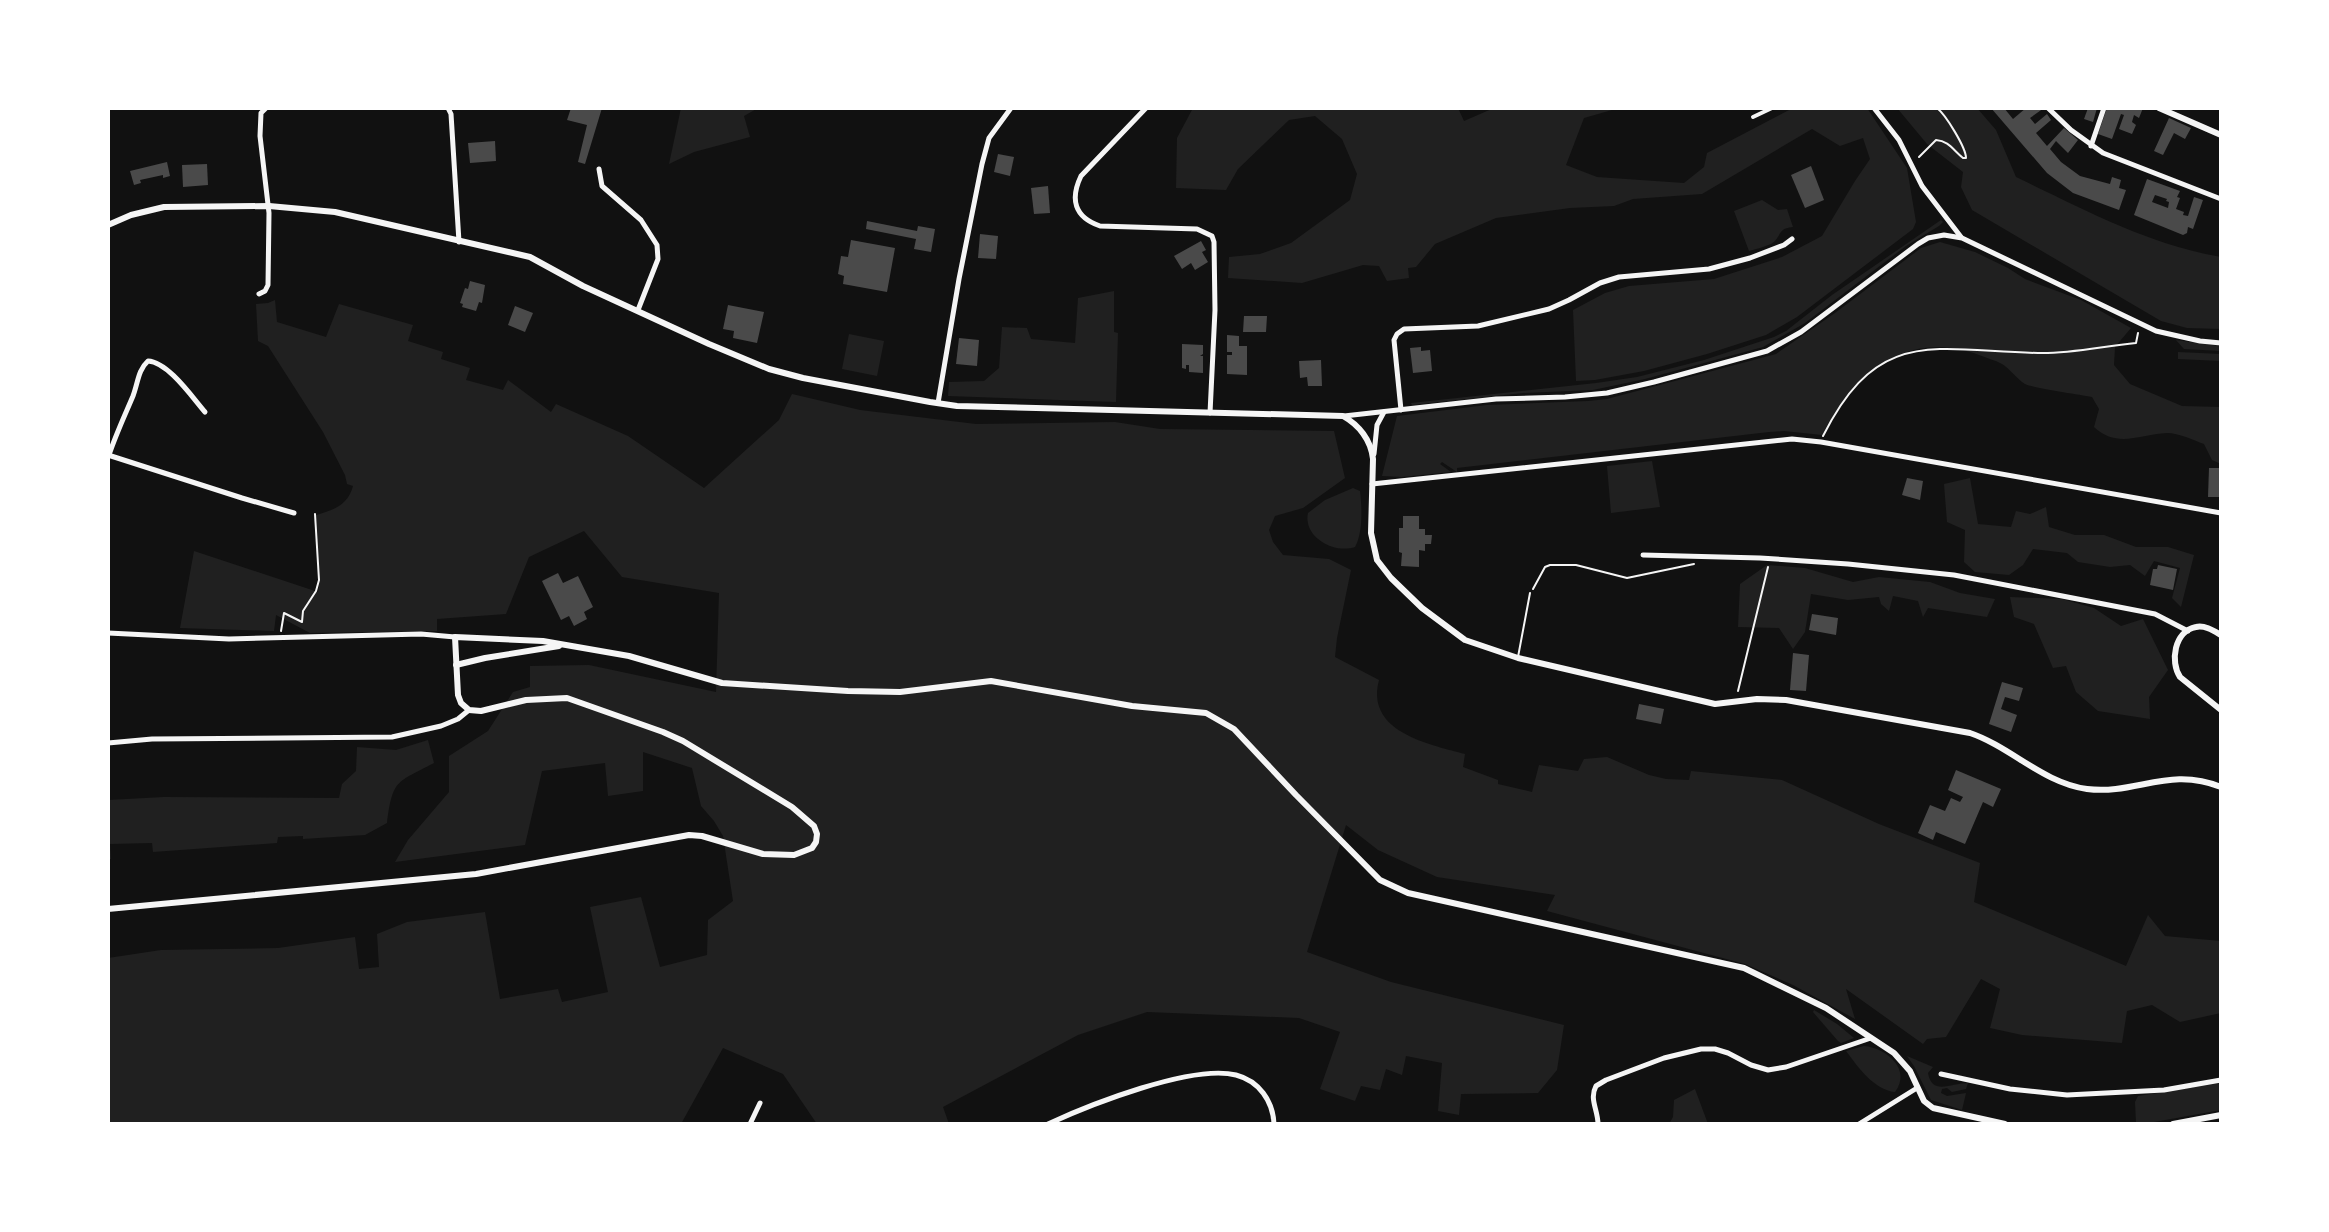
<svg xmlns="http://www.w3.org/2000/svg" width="2329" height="1232" font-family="'Titillium Web',sans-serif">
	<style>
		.green { fill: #202020 }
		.building { fill: #4a4a4a; fill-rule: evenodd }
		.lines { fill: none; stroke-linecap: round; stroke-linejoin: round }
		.path { stroke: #f5f5f5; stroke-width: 2 }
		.service { stroke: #f5f5f5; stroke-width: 2 }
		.pedestrian { stroke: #f5f5f5; stroke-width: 4 }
		.minor { stroke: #f5f5f5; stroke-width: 5 }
		.tertiary { stroke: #f5f5f5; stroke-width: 6 }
	</style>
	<rect width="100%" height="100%" fill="#111"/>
	<g class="green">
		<path d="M681,108H758L744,116L750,137L694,152L669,164Z"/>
		<path d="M1193,108H1458L1464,121L1494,108H1619L1584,118L1566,165L1597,177L1684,183L1704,167L1707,153L1793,108H1867L1907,168L1916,222L1913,229L1797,317L1766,335L1707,354L1644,371L1595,380L1576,381L1573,310L1605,293L1629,286L1714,279L1782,257L1822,236L1855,181L1870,159L1863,138L1840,146L1812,129L1702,194L1633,199L1614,206L1570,208L1496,218L1435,244L1416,267L1408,268L1409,278L1387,281L1379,266L1363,265L1302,283L1228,278L1229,257L1260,254L1291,243L1350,200L1357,174L1342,139L1315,116L1289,120L1238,169L1226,190L1176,188L1177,138Z"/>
		<path d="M1897,108H1977L1996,130L2016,177C2083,209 2147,244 2221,257V329L2187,328L2161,321L1972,210L1961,187L1963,172L1927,144Z"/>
		<path d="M1762,200L1778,210L1787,209L1793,227C1777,228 1782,237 1771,244C1764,247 1756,249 1749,251L1734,211Z"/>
		<path d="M1941,220L1943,222L1939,226L1906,246L1805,323L1763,347L1645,379L1593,390L1523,393L1412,405L1411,403L1596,383L1637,377L1704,360L1774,337L1786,331L1832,295Z"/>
		<path d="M1940,242L1975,252L2008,268L2025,279L2081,300L2131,328L2115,347L2114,365L2130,384L2182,406L2221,407V464L2212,460L2204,444C2193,440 2179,433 2167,433C2139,434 2118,449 2094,427L2099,409L2092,397C2077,394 2036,389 2025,384C2017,379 2010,369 2002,364C1995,360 1986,358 1979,355C1906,328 1854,374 1822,435L1784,431L1769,432L1457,468V472L1442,462L1440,464L1451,472L1402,477L1382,476L1397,416L1487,405L1588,401L1607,399L1776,354L1835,313L1921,248Z"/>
		<path d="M1114,291V332L1118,333L1116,402L948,396L949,382L984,381L999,368L1002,327L1027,328L1031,339L1075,343L1078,298Z"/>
		<path d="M275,300L277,322L326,337L339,304L413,325L408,341L443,352L441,359L470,368L466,380L503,390L508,380L551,412L556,404L628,436L704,488L779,420L792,394L860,410L976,424L1115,422L1160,429L1334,431L1345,478L1303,508L1275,516L1269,530L1273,542L1283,555L1329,559L1351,570L1337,638L1335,657L1379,680C1365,732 1429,744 1465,754L1463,767L1498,780V784L1532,792L1539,765L1578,771L1584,759L1607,757L1649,775L1666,779L1689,780L1691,771L1782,780L1879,824L1980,863L1974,902L2126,966L2148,915L2165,936L2221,941V1013L2180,1022L2152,1005L2127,1011L2122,1043L2022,1035L1990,1028L2000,989L1981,979L1946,1037L1927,1039L1923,1044L1846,989L1855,1019L1793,985L1745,964L1547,911L1555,895L1437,877L1378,850L1346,825L1307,952L1391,982L1564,1025L1557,1070L1538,1093L1461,1094L1459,1115L1438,1111L1442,1063L1406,1056L1402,1075L1386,1069L1380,1090L1361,1086L1355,1101L1320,1089L1340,1032L1299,1018L1147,1012L1078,1035L943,1107L949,1124H817L783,1074L723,1048L681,1124H108V958L161,950L278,948L355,937L359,969L379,967L377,934L407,922L485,912L500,999L558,989L562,1002L608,992L590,907L641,897L660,967L707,955L708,920L733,901L723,836L714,821L701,806L692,768L643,752V791L608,796L605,763L542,771L525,845L395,862L408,840L449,792V756L488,731L513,692L530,687V666L589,665L716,692L719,593L622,577L584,531L529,557L506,614L437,619V631L310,633L276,615L274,631L180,628L194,551L318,592L320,579L316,515C334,510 348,505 353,486L347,484L345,475L323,432L268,346L258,341L256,304L268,303Z"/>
		<path d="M849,334L884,341L877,376L842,369Z"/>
		<path d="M2176,340L2219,346L2221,351L2184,349Z"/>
		<path d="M2178,352L2221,354V361L2178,359Z"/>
		<path d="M1652,461L1660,507L1611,513L1607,466Z"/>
		<path d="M1970,478L1978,524L2011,527L2016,511L2030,514L2046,507L2049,527L2075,535H2104L2136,547H2168L2194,555L2181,607L2172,598L2180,568L2154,561L2145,576L2130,565L2110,567L2078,562L2067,553L2033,549L2023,565L2009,575L1975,572L1964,562L1965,530L1947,522L1944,484Z"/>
		<path d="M1353,488L1360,491C1362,508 1363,532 1355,547C1334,554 1303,537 1308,513L1325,500Z"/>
		<path d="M1767,565L1805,568L1853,582L1879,577L1930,582L1960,593L1995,599L1987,617L1928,608L1923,617L1918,601L1893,596L1889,611L1881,604L1879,597L1848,600L1811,594L1805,632L1793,649L1779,628L1738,627L1740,584Z"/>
		<path d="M2010,597L2062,599L2094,608L2121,626L2143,619L2168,670L2149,697L2150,719L2098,711L2076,692L2066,666L2053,668L2034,624L2014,617Z"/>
		<path d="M428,740L434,763C396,783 393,779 387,823L365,835L303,839V836L278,837L277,843L153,852L152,843L110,844L111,859H108V800L164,797L339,798L342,784L356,771L357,747L396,750Z"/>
		<path d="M1814,1010L1837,1024L1854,1038L1841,1043L1838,1041L1813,1012Z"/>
		<path d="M1864,1046C1887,1048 1912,1070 1895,1092C1874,1090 1858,1067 1846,1051Z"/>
		<path d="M1907,1056L1933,1067L1928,1073C1932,1096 1951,1083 1968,1083L1966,1089L1952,1092L1947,1088L1942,1089L1941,1093L1947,1096L1966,1093L1962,1110L1931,1100L1914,1066Z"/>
		<path d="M2221,1083V1110L2143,1124L2136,1122L2135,1102L2138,1096Z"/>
		<path d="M1695,1089L1708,1124H1669L1673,1117L1674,1100Z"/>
	</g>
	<g class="building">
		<path d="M571,108H602L585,164L578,162L587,125L567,120Z"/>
		<path d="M1991,108H2004L2013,119L2026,108H2044L2030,118L2035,124L2047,114L2051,120L2036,133L2047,146L2064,128L2078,140L2068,153L2056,141L2050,149L2061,162L2080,176L2110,184L2112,177L2121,180L2119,188L2126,190L2119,210L2073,193L2047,173Z"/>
		<path d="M2088,108H2097L2093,122L2084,119Z"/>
		<path d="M2107,108H2143L2139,118L2134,115L2132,122L2136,125L2132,134L2119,129L2124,115L2121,114L2112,139L2098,134Z"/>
		<path d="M2169,118L2191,128L2185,139L2174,133L2163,155L2154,151Z"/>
		<path d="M495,141L496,161L470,163L468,143Z"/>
		<path d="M998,154L1014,157L1010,176L994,172Z"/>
		<path d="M167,162L170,176L163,178V175L140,180L141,183L134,185L130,171Z"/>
		<path d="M207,164L208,185L183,187L182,165Z"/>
		<path d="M1811,166L1824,200L1805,208L1791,175Z"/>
		<path d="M2147,179L2180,191L2177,197L2180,198L2176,209L2184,212L2183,215L2188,216L2194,197L2203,200L2193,229L2188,227L2187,233L2183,235L2134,215ZM2155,195L2167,199L2166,201L2169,202L2168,208L2152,202Z"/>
		<path d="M1048,186L1050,213L1034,214L1031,188Z"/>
		<path d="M867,221L917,231L918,226L935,229L931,252L914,249L916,239L866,229Z"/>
		<path d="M980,234L998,236L996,259L978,258Z"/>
		<path d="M851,240L895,248L887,292L843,284L844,276L838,274L841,256L848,257Z"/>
		<path d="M1201,241L1206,250L1202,252L1208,262L1195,270L1191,263L1182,269L1174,256Z"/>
		<path d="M470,281L485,285L482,303L479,302L476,311L462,307L463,304L460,303L465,288L468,289Z"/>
		<path d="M728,305L764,312L757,343L733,338L734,331L723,329Z"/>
		<path d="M515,306L533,313L525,332L508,325Z"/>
		<path d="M1244,316H1267L1266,332H1243Z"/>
		<path d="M1227,335L1239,336V346H1247V375L1227,374V355H1232V352H1227Z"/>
		<path d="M959,338L979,340L977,366L956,364Z"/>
		<path d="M1182,344L1203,345V354L1200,356H1203V373L1189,372V365H1186V369L1182,368Z"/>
		<path d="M1421,347V351L1430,350L1432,371L1413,373L1410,348Z"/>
		<path d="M1321,360L1322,386H1308L1307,377L1300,378L1299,361Z"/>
		<path d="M2209,468H2221V497H2208Z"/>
		<path d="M1907,478L1923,481L1920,500L1902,495Z"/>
		<path d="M1403,516H1419V529H1425V535H1432L1431,544H1425V551L1419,550V567L1401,566L1402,553L1399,552V528H1403Z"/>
		<path d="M2158,565L2177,569L2173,590L2150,585L2153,569H2157Z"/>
		<path d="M558,573L563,583L578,576L593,607L584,612L587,619L574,626L569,616L561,620L542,581Z"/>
		<path d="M1812,614L1838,618L1836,635L1809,630Z"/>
		<path d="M1793,653L1809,655L1806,691L1790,690Z"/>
		<path d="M2002,682L2023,688L2019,701L2005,697L2001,709L2017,715L2011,732L1989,724Z"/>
		<path d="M1639,704L1664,709L1661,724L1636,719Z"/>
		<path d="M1956,770L2001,789L1993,807L1983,802L1965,844L1936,832L1933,840L1918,833L1930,805L1945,811L1951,798L1960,802L1963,797L1948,790Z"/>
	</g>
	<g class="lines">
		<g class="path">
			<path d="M1919,157L1936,140C1949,141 1953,150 1963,158H1966C1966,148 1946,115 1937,108"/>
			<path d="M1823,436C1879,325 1935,351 2038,353C2071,354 2103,346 2136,343L2138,333"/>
			<path d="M1533,589L1545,567L1550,565H1576L1627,578L1694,564"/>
			<path d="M281,631L284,613L302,622L303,611L316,591L319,580L315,514"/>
			<path d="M1738,691L1768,567"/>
		</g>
		<path class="service" d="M1518,657L1530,593"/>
		<path class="pedestrian" d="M1753,117L1772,108"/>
		<g class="minor">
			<path d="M448,108L451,114L459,242"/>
			<path d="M1146,108L1081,176C1070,199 1074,217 1100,226L1197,229L1212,236L1214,242L1215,310L1210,413"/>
			<path d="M1874,108L1899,140L1922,186L1961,237"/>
			<path d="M2048,108L2071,130L2103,153L2221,199"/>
			<path d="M2091,146L2104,108"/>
			<path d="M599,169L602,186L641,220L657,245L658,259L638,310"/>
			<path d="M259,294L265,291L268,285L269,213L260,136L261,113L266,108"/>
			<path d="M938,403L959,279L982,164L989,138L1011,108"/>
			<path d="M1401,410L1394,340L1397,334L1404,329L1478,326L1549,309L1569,300L1600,283L1619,277L1709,269L1750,258L1784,245L1792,239"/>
			<path d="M1344,416L1496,399L1565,397L1607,393L1654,382L1767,351L1801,332L1918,244L1928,238L1944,235L1962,238L2156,331L2200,341L2221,343"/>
			<path d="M1374,454L1377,425L1384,412"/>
			<path d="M108,455L242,498L294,513"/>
			<path d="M109,455C116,434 125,415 133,396C138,383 138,370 148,361C168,362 192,397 205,412"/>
			<path d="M1372,484L1792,439L1821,442L2221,513"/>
			<path d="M1643,555L1760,558L1848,564L1954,575L2155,614L2188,631"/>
			<path d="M108,633L229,639L421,634L455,637"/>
			<path d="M108,743L152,739L392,737L441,726L458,719L469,710"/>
			<path d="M1941,1074L2010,1089L2067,1095L2164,1090L2221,1080"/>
			<path d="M750,1124L760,1103"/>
			<path d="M1048,1124C1089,1105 1192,1064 1236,1075C1259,1081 1273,1101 1274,1124"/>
			<path d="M1598,1124C1598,1110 1589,1099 1596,1086L1606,1080L1664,1058L1701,1049H1715L1728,1053L1751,1065L1768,1070L1786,1067L1871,1038"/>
			<path d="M1859,1124L1917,1088"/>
		</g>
		<g class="tertiary">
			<path d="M2159,108L2221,135"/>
			<path d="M108,225L131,215L164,207L269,206L335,212L530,257L583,286L709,344L769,369L803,378L930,402L957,406L1036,408L1343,416C1359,425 1371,440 1373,459L1371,533L1377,560L1391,578L1422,608L1465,640L1518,658L1715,704L1757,699L1786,700L1970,733C2011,747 2043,783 2087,789C2136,795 2169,766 2221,787"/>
			<path d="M2221,635C2214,631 2205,625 2196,627C2174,631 2170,662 2180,677L2221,710"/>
			<path d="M456,665L485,658L559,646"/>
			<path d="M108,909L476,874L689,835L702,836L763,854L794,855L812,848L816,842L817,834L814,826L792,807L683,741L663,732L567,698L526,700L481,711L469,710L461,703L458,695L455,637L543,641L629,656L722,683L848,691L900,692L991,681L1132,706L1206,713L1234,729L1296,795L1380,880L1408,893L1744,968L1826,1008L1894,1053L1910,1071L1924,1101L1933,1108L2005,1124"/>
			<path d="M2173,1124L2221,1115"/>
		</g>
	</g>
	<rect width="2329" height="1232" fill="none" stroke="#ffffff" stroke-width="220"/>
</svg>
